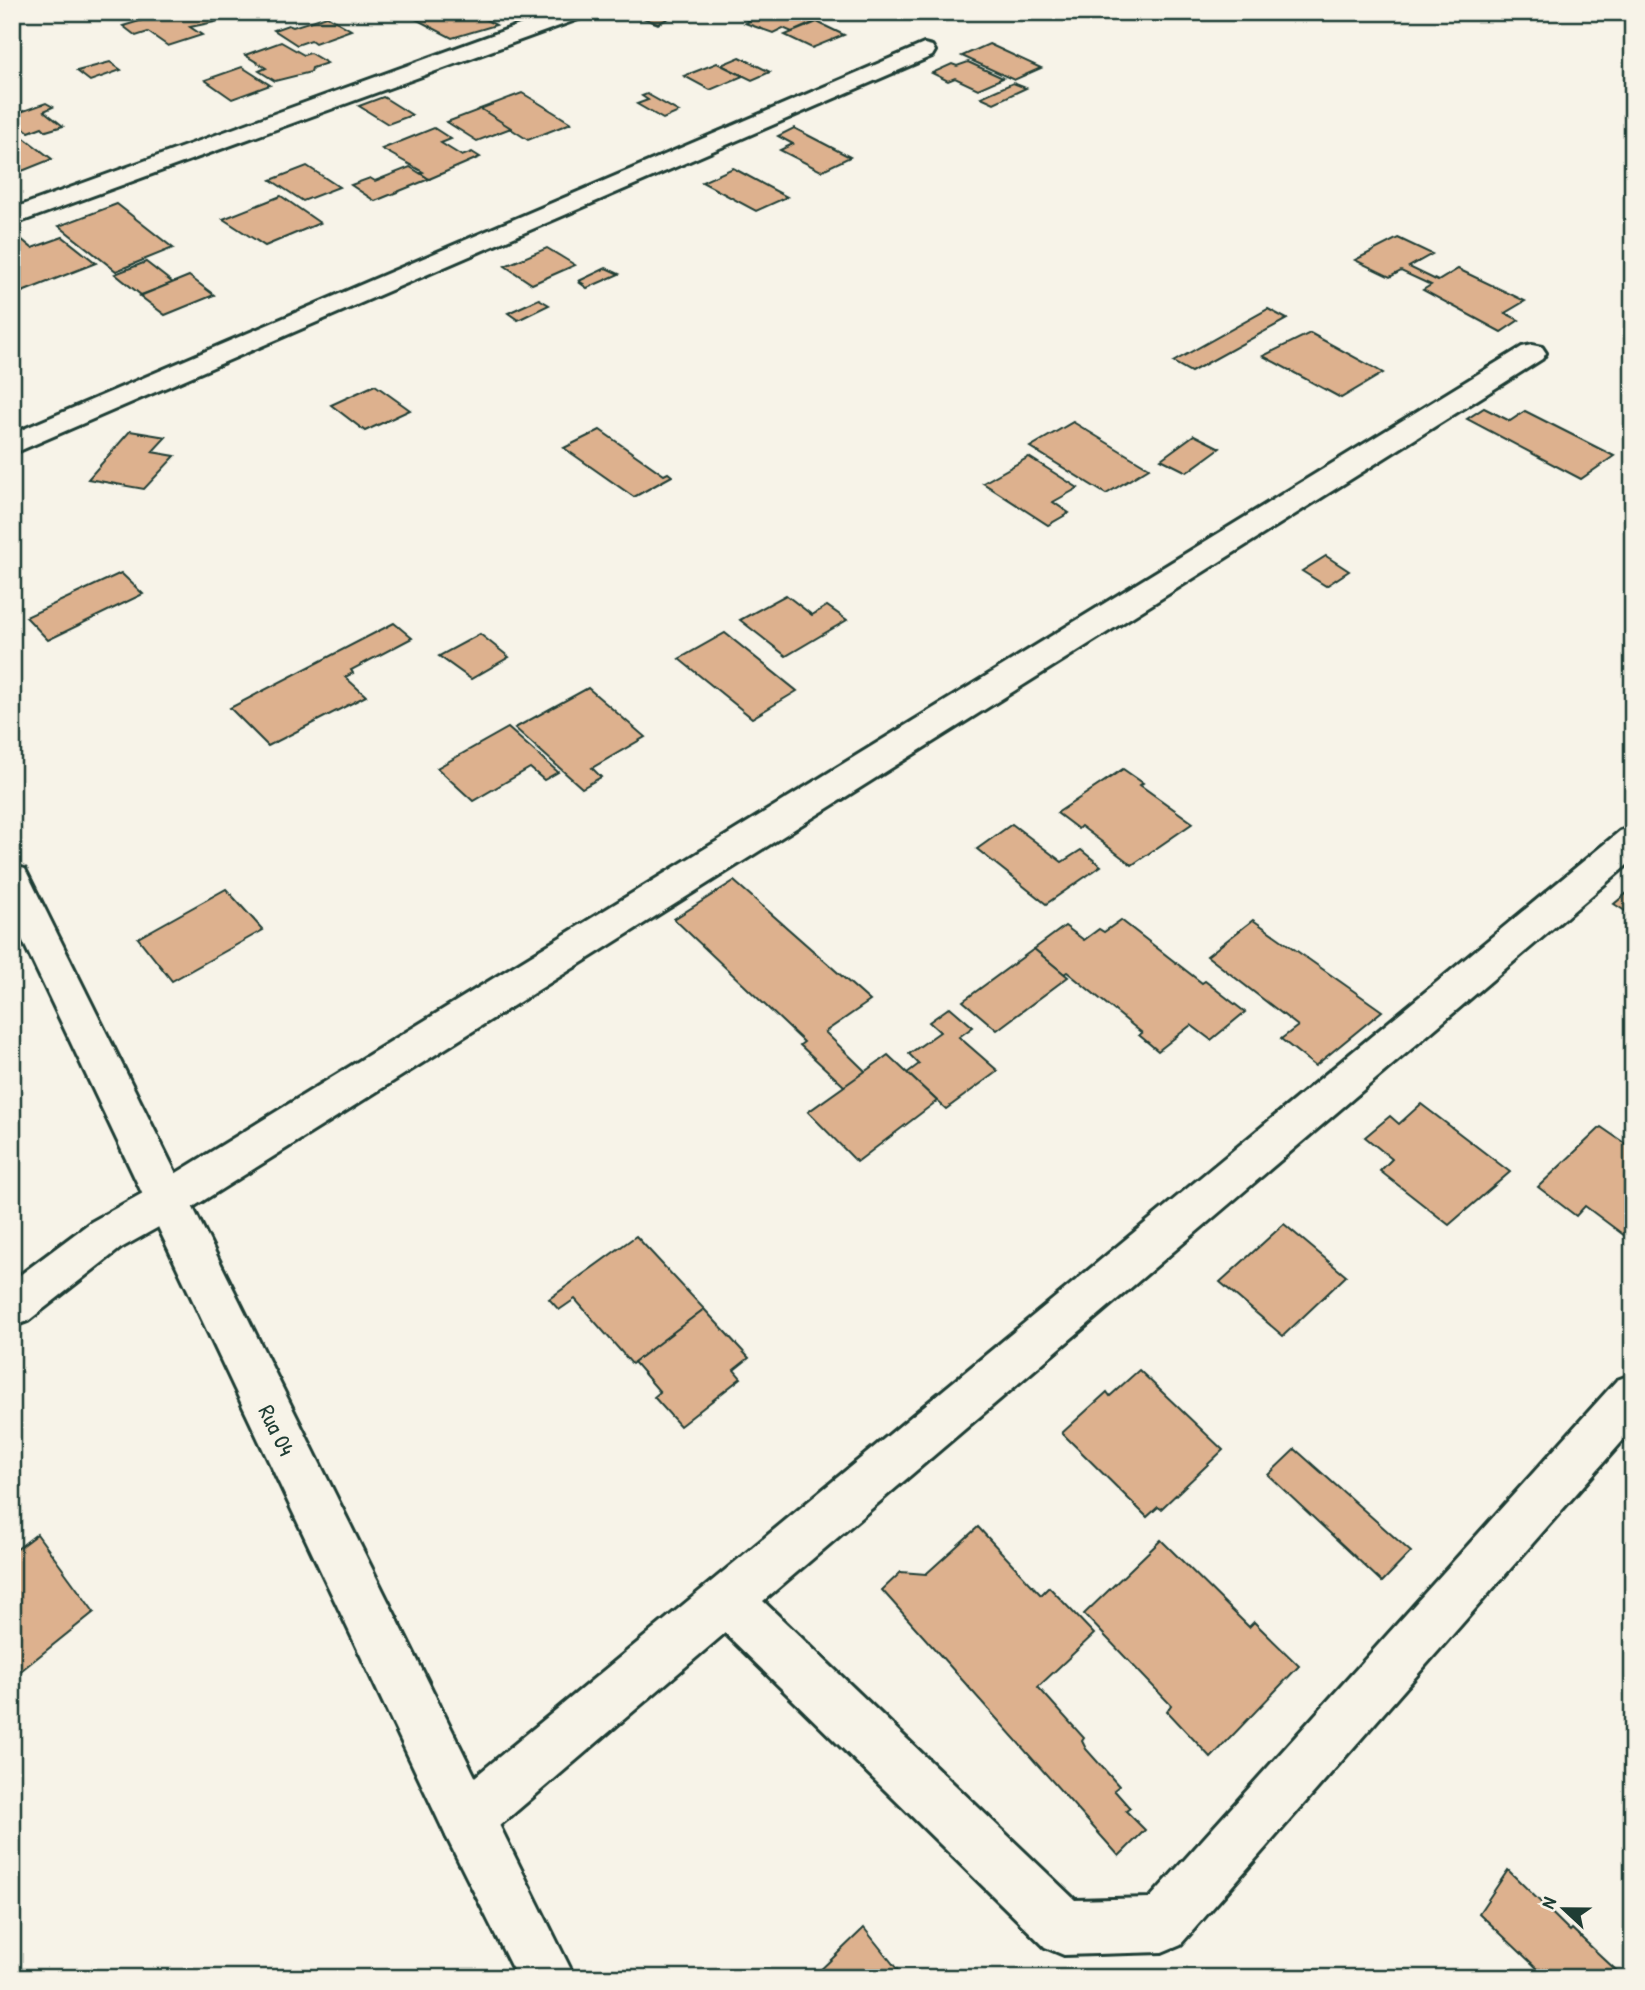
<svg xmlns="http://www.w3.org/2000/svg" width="1645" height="1990" viewBox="0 0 1645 1990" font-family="'Patrick Hand',sans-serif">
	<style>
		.building { fill: #ddb18e; stroke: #1f3d34; stroke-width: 2 }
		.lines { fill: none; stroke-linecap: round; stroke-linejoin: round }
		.street-casing { stroke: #1f3d34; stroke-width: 6 }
		.secondary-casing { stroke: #1f3d34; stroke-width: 6 }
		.street { fill: #f7f3e8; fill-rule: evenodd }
		.secondary { fill: #f7f3e8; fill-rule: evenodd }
		.labels { text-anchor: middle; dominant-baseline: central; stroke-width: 5; stroke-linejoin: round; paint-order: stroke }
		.street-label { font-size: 23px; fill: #1f3d34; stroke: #f7f3e8 }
	</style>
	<rect width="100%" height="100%" fill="#f7f3e8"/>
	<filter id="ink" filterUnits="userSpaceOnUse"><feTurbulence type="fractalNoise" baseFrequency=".0143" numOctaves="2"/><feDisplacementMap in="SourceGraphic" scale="14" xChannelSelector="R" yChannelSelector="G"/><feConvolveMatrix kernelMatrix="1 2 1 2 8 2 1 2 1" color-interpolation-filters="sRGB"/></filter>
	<g filter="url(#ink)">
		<g class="building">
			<path d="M135,12H201L215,22L190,27L202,35L168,46L148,32L136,36L123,26L140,21L130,14Z"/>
			<path d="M471,12L496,25L452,38L404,13Z"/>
			<path d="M628,12H680L658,24Z"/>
			<path d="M726,12H763L747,20Z"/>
			<path d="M767,12H792L817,21L792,32L783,28L773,33L745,23Z"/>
			<path d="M327,16L351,30L315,43L311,40L297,45L274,30L288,25L293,27Z"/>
			<path d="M817,22L844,35L812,48L785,35Z"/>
			<path d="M281,42L304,55L310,53L327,63L312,68L311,72L275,81L259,71L266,68L245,55Z"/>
			<path d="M989,44L1041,68L1014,80L962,56Z"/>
			<path d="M740,57L770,72L752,80L721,65Z"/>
			<path d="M110,62L121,70L90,81L77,71Z"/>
			<path d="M968,62L1003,78L978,89L955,78L948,81L932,73L952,64L957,66Z"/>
			<path d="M717,63L743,76L710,90L684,76Z"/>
			<path d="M242,67L270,85L232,99L205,80Z"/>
			<path d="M1013,83L1026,88L994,103L981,97Z"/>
			<path d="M522,93L534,100L571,123L528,140L480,109Z"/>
			<path d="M647,94L679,112L663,119L637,104L648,100L642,96Z"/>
			<path d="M383,97L385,98L412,115L388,124L359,106Z"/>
			<path d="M46,103L53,107L44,111L63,126L46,131L42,127L29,132L12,119V115Z"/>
			<path d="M481,109L511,128L477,141L447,122Z"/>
			<path d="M434,128L451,139L441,143L462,156L472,152L480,157L429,179L420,173L423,172L382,149Z"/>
			<path d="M794,128L850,157L821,171L780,150L793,144L778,136Z"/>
			<path d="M15,131L52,159L12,175V132Z"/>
			<path d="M307,166L339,187L303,201L271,180Z"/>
			<path d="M410,167L429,179L375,201L351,185L370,178L375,181Z"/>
			<path d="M733,168L787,197L756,211L702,182Z"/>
			<path d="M281,196L320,223L265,246L223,219Z"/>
			<path d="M117,204L173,248L116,271L59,226Z"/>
			<path d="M15,234L32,248L63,237L96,263L17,294L12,290V235Z"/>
			<path d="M1398,238L1432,254L1409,267L1438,281L1458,269L1525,301L1505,313L1519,320L1501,332L1423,290L1431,285L1401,271L1390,277L1355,260Z"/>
			<path d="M547,248L575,265L532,284L505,266Z"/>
			<path d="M146,262L173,283L141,295L115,274Z"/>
			<path d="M606,268L619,274L587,288L580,283H582L579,281Z"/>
			<path d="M189,276L214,295L165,315L140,296Z"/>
			<path d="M539,299L549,305L518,320L508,313Z"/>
			<path d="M1268,309L1287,319L1191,372L1173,362Z"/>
			<path d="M1310,333L1371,366L1383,373L1341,398L1263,356Z"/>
			<path d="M375,385L410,410L365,431L331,405Z"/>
			<path d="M1484,408L1510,421L1525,411L1614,456L1581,479L1467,419Z"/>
			<path d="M1073,422L1129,456L1149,468L1106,494L1030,447Z"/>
			<path d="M600,430L664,475L668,473L672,476L634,497L564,448Z"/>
			<path d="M130,431L166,437L152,452L175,456L144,489L88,479Z"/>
			<path d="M1194,435L1220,448L1187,472L1161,459Z"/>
			<path d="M1029,457L1078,488L1053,502L1069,513L1048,525L983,483Z"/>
			<path d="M1326,556L1349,571L1326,586L1302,571Z"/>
			<path d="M121,573L143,594L48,640L26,617Z"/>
			<path d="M786,595L812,615L827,606L847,620L786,656L740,620Z"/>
			<path d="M394,623L412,638L351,670L353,673L345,677L366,696L268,746L230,708Z"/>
			<path d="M725,633L797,691L752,718L679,659Z"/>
			<path d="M480,634L509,657L471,679L439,656Z"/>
			<path d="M588,688L645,737L592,768L601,777L582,788L515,728Z"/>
			<path d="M508,728L558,772L544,780L530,768L473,801L437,768Z"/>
			<path d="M1123,769L1143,783L1140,785L1193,823L1132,865L1081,826L1078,829L1057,813Z"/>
			<path d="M1012,824L1062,862L1081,850L1101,866L1046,904L977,849Z"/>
			<path d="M734,881L870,1001L825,1032L866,1072L845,1087L800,1045L804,1042L674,919Z"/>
			<path d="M1633,888V916L1614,904Z"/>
			<path d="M226,889L263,930L172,981L138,938Z"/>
			<path d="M1121,920L1202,983L1205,981L1245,1012L1211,1040L1191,1025L1158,1051L1139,1035L1142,1033L1067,972L1064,974L1034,949L1065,926L1084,940L1099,929L1104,932Z"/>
			<path d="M1253,920L1382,1011L1315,1066L1281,1039L1298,1026L1207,956Z"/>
			<path d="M1034,949L1068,977L997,1030L963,1001Z"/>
			<path d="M950,1007L973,1027L959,1037L998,1071L946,1109L907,1073L919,1064L909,1054L940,1032L929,1022Z"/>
			<path d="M888,1055L937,1101L857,1162L808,1112Z"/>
			<path d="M1421,1104L1510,1172L1449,1225L1380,1171L1392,1159L1365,1137L1390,1116L1399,1124Z"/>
			<path d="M1601,1127L1633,1149V1242L1585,1206L1576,1216L1538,1187Z"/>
			<path d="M1284,1224L1346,1276L1283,1336L1220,1282Z"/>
			<path d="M636,1236L704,1309L632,1364L575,1299L559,1310L549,1299Z"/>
			<path d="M704,1309L749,1358L734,1370L741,1378L680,1426L654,1397L660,1392L634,1362Z"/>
			<path d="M1139,1370L1223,1450L1161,1509L1158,1507L1147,1517L1062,1433L1107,1392L1110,1396Z"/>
			<path d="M1295,1449L1411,1552L1382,1582L1268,1475Z"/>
			<path d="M978,1527L1041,1595L1049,1587L1094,1634L1038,1687L1084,1738L1082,1741L1086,1749L1119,1786L1114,1790L1130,1808L1126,1811L1145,1830L1119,1856L882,1590L901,1572L926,1574Z"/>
			<path d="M37,1534L94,1612L12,1678V1553Z"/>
			<path d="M1161,1540L1249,1627L1254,1622L1299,1666L1211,1758L1167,1711L1171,1705L1084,1614Z"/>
			<path d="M1508,1870L1570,1931L1572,1929L1618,1972L1616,1975L1620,1978H1539L1542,1973L1479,1913Z"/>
			<path d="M864,1928L904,1978H812Z"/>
		</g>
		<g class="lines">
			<defs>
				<g id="street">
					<path d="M555,12H586L584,17L12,225V209Z"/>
					<path d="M924,44L932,46L935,51L932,56L12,454V434Z"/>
					<path d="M1532,345L1542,347L1546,353L1542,359L182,1214L121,1248L28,1321L12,1327V1281L91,1222L152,1188L1522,347Z"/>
					<path d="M1633,827V860L763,1601L1075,1900L1150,1898L1617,1380L1633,1374V1429L1181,1944L1162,1952L1064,1955L1045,1947L725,1633L485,1838L466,1845L447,1838L440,1819L447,1800L1620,831Z"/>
				</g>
				<path id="secondary" d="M12,865L25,869L30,879L575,1978H517L447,1838L12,918Z"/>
			</defs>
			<use href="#street" class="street-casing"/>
			<use href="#secondary" class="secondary-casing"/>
			<use href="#street" class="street"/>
			<use href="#secondary" class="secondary"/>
		</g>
	</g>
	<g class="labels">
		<g class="street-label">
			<text transform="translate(277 1430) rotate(64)">Rua 04</text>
		</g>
	</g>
	<rect width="1645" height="1990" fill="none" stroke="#f7f3e8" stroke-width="42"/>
	<rect x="21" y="21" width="1603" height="1948" fill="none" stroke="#1f3d34" stroke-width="2.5" filter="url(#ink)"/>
	<g transform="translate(1564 1909) rotate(292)" stroke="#f7f3e8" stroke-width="5" paint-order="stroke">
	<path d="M0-5L12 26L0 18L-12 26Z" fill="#1f3d34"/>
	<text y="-10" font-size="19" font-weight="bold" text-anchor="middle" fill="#1f3d34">N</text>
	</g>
</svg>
